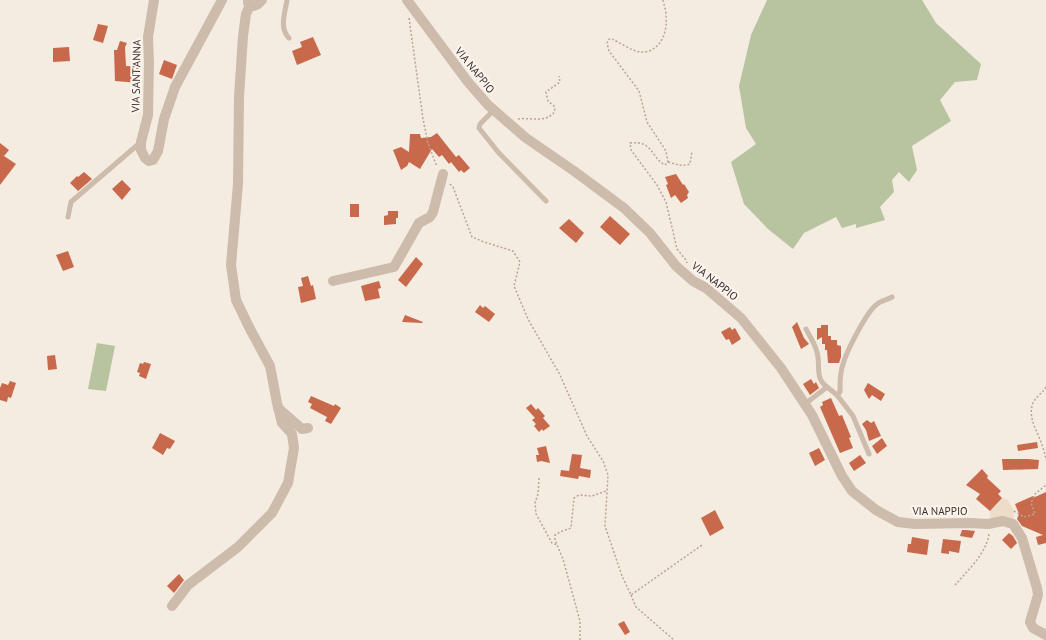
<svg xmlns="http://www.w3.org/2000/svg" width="1046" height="640" viewBox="0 0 1046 640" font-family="'PT Sans',sans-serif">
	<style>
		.green { fill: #b8c4a0 }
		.plaza { fill: #ecdcc8 }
		.building { fill: #c8694b }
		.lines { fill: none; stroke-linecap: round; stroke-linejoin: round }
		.path { stroke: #b9a596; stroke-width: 1.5; stroke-dasharray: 2 2; stroke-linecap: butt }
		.service { stroke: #cdbbac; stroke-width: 5 }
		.minor { stroke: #cdbbac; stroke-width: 10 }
		.tertiary { stroke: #cdbbac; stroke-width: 10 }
		.labels { text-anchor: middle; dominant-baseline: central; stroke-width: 4; stroke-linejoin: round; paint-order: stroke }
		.street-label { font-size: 11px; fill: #3b302b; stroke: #fbf5ee }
	</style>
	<rect width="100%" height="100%" fill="#f4ebe1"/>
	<g class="green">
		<path d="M767,0H922L936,23L981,64L977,80L955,82L940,100L951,121L912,146L917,170L909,182L899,172L892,180L894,192L880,207L885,220L856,228V224L842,228L836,217L804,233L793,249L768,229L744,204L731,162L756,144L746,128L739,86L751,35Z"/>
		<path d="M97,343L115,346L106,391L88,389Z"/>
	</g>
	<path class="plaza" d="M1002,498L1008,500L1014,511L1013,524H991L990,511Z"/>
	<g class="building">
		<path d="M98,24L108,26L103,43L93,40Z"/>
		<path d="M313,37L321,55L297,65L292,51L302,47L300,42Z"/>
		<path d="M120,41L127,43L125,47L126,66L141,67L140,83L115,81L114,50H117Z"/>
		<path d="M69,47L70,61L53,62V48Z"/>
		<path d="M164,60L177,65L172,79L159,74Z"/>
		<path d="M437,133L456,157L459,155L470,168L464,173L461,170L459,172L451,162L449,164L442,155L439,157L432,149L420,169L409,162L407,166L401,170L393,150L401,147L409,152L410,134H420L421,138L431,137Z"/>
		<path d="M0,143L9,150L4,156L16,164L0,185Z"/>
		<path d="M84,172L92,179L78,191L70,183L77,176L78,177Z"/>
		<path d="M676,174L683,185L684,184L689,192L687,195L688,198L681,203L675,195L671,198L666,185L668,184L665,177Z"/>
		<path d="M122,180L131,189L122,200L112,189Z"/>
		<rect x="350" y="204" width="9" height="13"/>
		<path d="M388,211H398V218H396V224L384,225V216L388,215Z"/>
		<path d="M610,216L630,234L620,245L600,227Z"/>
		<path d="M569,219L584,233L576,243L559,228Z"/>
		<path d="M68,251L74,267L63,271L56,255Z"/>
		<path d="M416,257L423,264L406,287L398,280Z"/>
		<path d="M308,276L311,286L313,285L316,299L301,303L298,287L303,286L301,278Z"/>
		<path d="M379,281L381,288L378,289L380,298L365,301L361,286Z"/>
		<path d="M480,305L483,308L485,306L495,314L489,322L475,312Z"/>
		<path d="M405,315L423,322L422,323L402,322Z"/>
		<path d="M797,322L804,338L809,344L801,349L792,327Z"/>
		<path d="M821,325H828V336H831V340H837V345L841,346V357L839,363H828L827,350H825V344H822V337L817,340V328H821Z"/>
		<path d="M730,327L732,330L735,328L741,339L732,345L729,339L726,340L721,332Z"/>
		<path d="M55,355L57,369L48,370L47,356Z"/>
		<path d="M144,362L151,364L146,379L139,376L140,373L137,372L140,363L143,364Z"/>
		<path d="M811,379L814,384L816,382L819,388L810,395L803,384Z"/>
		<path d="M10,381L16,383L11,398L8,397L7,402L0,400V388L2,383L8,385Z"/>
		<path d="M868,383L885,394L881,401L872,395L869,399L864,390Z"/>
		<path d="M311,396L334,406L335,404L341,408L331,424L325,421L327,417L310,408L312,404L308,402Z"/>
		<path d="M831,398L839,416L842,415L851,437L849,438L853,448L840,453L820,407L823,405L822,402Z"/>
		<path d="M531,404L536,410L538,408L545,416L543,418L550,426L543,431L542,429L539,432L534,426L536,424L532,420L535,418L526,408Z"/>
		<path d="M867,420L871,423L874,421L881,436L869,441L866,430L862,424Z"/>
		<path d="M160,433L175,441L170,449L167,448L163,455L152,448Z"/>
		<path d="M882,438L887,446L877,454L872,446Z"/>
		<path d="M1037,442L1038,448L1018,451L1017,445Z"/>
		<path d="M546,446L550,463L541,461L537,462L536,455H539L537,448Z"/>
		<path d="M819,448L825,460L815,466L809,453Z"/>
		<path d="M572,454L582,455L580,468L591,470L590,478L579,476L578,479L560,476L561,470L569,471Z"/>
		<path d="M860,455L866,463L854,471L849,463Z"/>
		<path d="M1002,459H1028L1039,460L1038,469L1003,470Z"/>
		<path d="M982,469L988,476L987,478L1001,491L998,494L1002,498L990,511L976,499L980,494L966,485Z"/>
		<path d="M1046,492V543L1038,545L1036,537L1043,535L1022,526L1017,519L1019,514L1015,504L1033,496L1035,497Z"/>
		<path d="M715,510L724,528L710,536L701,518Z"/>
		<path d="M962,530H966L975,531L972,538L960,536Z"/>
		<path d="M1009,533L1013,536L1017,543L1011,549L1002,540Z"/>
		<path d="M912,537L929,540L927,555L907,552L908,544H911Z"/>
		<path d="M943,539L961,541L959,553L949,551V554L941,553Z"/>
		<path d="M179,574L184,580L174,593L167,586Z"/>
		<path d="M624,621L630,632L625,635L618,624Z"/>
	</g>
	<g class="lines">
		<g class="path">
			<path d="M663,0C664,5 666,10 666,16C668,32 660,53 641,52C633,52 619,42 612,39H609L607,43L609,51L639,91L647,122L666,151L668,162L665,165C651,158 653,140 630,143L631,150L657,185L666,202L677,249L686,260L687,263"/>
			<path d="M409,18L423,119L428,143L437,167"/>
			<path d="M518,119C531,117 546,124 555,111L554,106L548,101L546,92L560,82L559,76"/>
			<path d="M668,162C676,164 682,167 690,164L692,151"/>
			<path d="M450,184L453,187L472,237L484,242L513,251L520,262L514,286L528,319L560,375L587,436L603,461L608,475L605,526L622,576L631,595L702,545"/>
			<path d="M1046,387C1042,394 1036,396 1033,403C1027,417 1038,432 1042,445C1044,450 1045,455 1046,460"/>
			<path d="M539,478L538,494L535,503L536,514L552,543L557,545"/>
			<path d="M1014,511L1024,517L1035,514L1031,503L1035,494L1046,485"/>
			<path d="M955,585C968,570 986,554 989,534"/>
			<path d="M631,595L636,607L674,640"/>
			<path d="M580,640V621L563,559L555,540V535L560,532L571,528L574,498L579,495L592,496L606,491"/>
		</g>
		<g class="service">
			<path d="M287,0C285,13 279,28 289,38"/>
			<path d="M494,110L480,124L479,128L498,152L546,201"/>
			<path d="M68,217L71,202L141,142"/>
			<path d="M806,329C810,337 815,344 817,352C821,366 814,377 827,387"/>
			<path d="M837,395L853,416L869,454"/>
			<path d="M805,404L827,387L837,395L840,392C840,381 840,371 844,361C848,349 866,313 876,305C880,301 887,300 892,297"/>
		</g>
		<g class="minor">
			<path d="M154,0L148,37L149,63L148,115L141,142V150L145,158L149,161L153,160L158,151L164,119L175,87L222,0"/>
			<path d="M248,1V3L253,6L258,4L262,0"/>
			<path d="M333,281L394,267L419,223L430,217L433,212L443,174"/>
			<path d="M278,408L302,429L308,428"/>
			<path d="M172,606L188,585L238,547L272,513L288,483L294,448L292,434L282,423L277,403L270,366L250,329L236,300L231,265L238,184L239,97L243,36L246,14L250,5"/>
		</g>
		<path class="tertiary" d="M407,0L468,82L488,105L526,138L574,171L624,208L650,233L676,266L693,281L706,288L741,318L781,368L812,415L842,476L852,491L876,510L898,522L915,524L970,523L988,524L1003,521L1013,524L1022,538L1037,588L1038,595L1030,622L1033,628L1046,635"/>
	</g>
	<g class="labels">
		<g class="street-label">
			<text transform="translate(475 70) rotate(51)">VIA NAPPIO</text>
			<text transform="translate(136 76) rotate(-89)">VIA SANT'ANNA</text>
			<text transform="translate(715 281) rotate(38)">VIA NAPPIO</text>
			<text x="940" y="511">VIA NAPPIO</text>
		</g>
	</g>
</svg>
